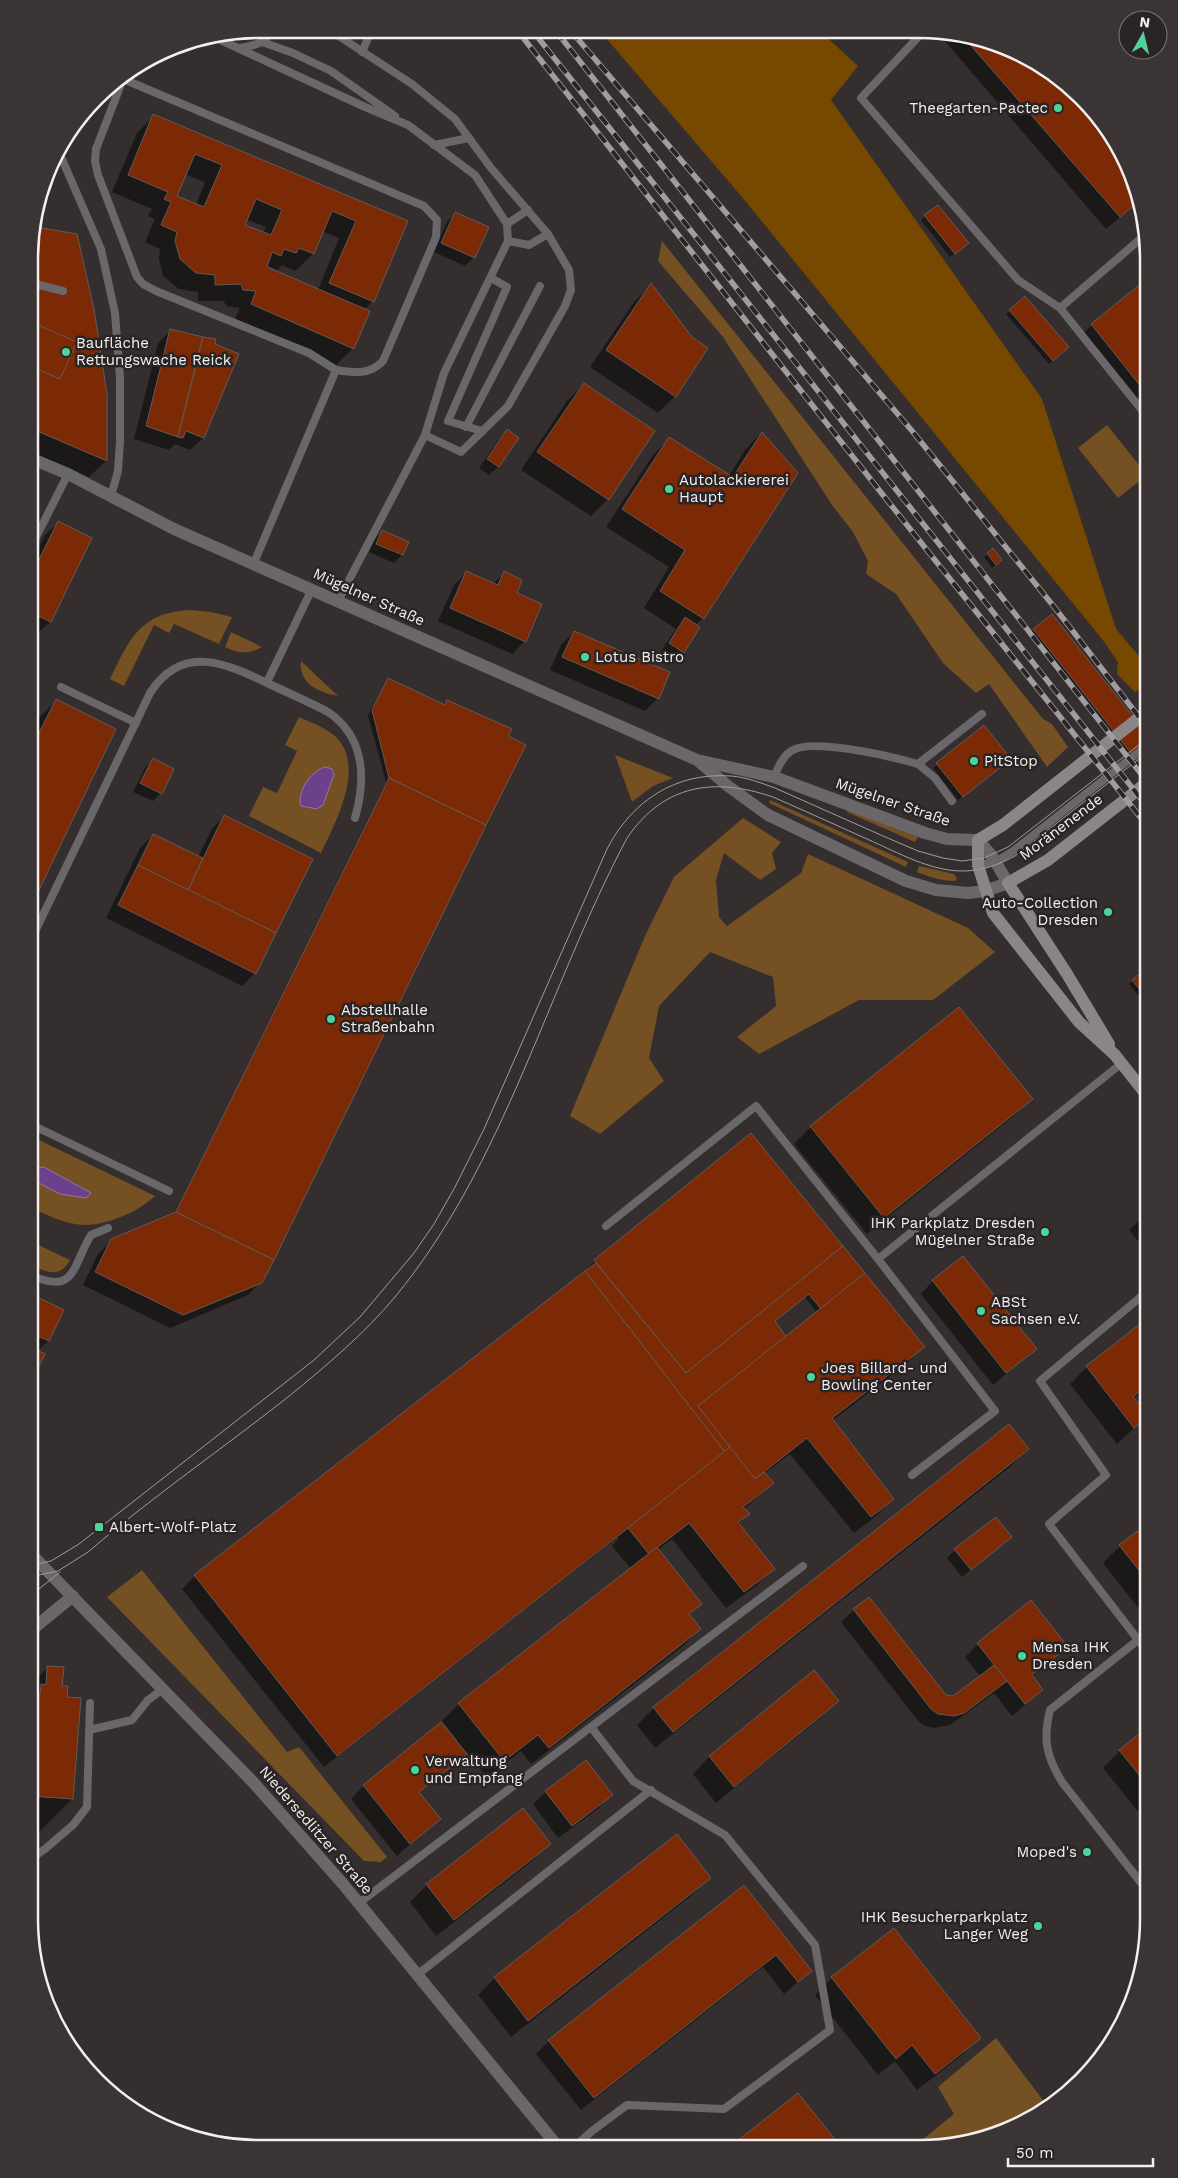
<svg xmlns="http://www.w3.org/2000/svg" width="1178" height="2178" viewBox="0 0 1178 2178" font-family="'Work Sans',sans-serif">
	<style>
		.green { fill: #745023 }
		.forest { fill: #774900 }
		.water { fill: #6a418a; stroke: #9375a8 }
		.shadow { fill: #0007; fill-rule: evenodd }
		.building { fill: #7c2906; stroke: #625b59; fill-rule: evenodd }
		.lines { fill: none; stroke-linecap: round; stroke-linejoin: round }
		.service { stroke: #696769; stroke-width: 8 }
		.minor { stroke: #696769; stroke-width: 12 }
		.tertiary { stroke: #696769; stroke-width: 12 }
		.secondary { stroke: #8a8688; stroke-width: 12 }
		.tram { stroke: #a29d9d; stroke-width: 1 }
		.rail-casing { stroke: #a29d9d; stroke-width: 5.5 }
		.rail { stroke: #2a2425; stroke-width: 4; stroke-dasharray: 11; stroke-linecap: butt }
		.poi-dot { fill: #4ed399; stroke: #2a2425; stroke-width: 2 }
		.labels { text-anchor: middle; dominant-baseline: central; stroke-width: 5; stroke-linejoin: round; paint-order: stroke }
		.poi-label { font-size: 15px; fill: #f3efef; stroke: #2a2425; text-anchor: start }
		.street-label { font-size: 15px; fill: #f3efef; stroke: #2a2425 }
		.rim { fill: none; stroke: #f3efef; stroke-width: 2.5 }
	</style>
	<rect width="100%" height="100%" fill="#342e2e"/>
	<g class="green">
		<path d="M662,241L1043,719L1052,724L1068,747L1047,767L989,684L976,693L943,663L896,594L866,574L868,561L853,532L832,505L723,337L658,261Z"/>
		<path d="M1107,425L1147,475L1118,498L1078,448Z"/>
		<path d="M190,610L211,612L232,617L219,644L174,624L169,633L154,625L124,686L110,679C129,639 141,612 190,610Z"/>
		<path d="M231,632L262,647C248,654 239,654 225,647Z"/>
		<path d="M301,661L338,696C319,693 298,683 301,661Z"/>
		<path d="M299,717C312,723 333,730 341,743C362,773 335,824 321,853L249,816L263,787L277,793L297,751L285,745Z"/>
		<path d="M615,755L673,778L653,786L632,802Z"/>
		<path d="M770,800L908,862L906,867L769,803Z"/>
		<path d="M847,810H849L918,837L915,842L847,812Z"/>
		<path d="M743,818L781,842L772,853L776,869L760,880L724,853L716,880L719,917L727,926L801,873L808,854L968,928L995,952L933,1000H859L759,1054L737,1037L776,1006L773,977L710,952L659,1006L649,1058L664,1081L600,1134L570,1116L645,936L674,877Z"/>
		<path d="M919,866L954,874L957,879L955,881C941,881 930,877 917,872Z"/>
		<path d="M35,1139L41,1141L155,1196C144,1206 132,1213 118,1218C81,1232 64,1223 30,1207V1140Z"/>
		<path d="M30,1241L70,1260C60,1279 45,1272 29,1264Z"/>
		<path d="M142,1570L287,1752L299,1747L387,1857L381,1862L364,1861L107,1597Z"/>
		<path d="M996,2038L1049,2108L994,2137L911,2149L954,2114L938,2087Z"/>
	</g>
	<path class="forest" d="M600,31L821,32L858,66L831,100L1042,399L1116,629L1149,668V683L1135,692L1117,674L1118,662L1102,639L742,197Z"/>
	<g class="water">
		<path d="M326,767L332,769L334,775L323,805L317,809L301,806C296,793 312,769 326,767Z"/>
		<path d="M44,1167L91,1193L86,1198L60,1194L35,1181L34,1170L36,1168Z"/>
	</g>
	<g class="shadow">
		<path d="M938,33H964L1021,52L1071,85L1110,130L1137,184L1140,200L1106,229Z"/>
		<path d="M154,116L407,222L373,301L364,310L353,348L336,365L234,321L240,308L226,306L224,301H198V292L179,289L163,276L159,259L160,249L145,242L155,219L148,216L152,209L112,192L137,133ZM185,174L205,182L196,205L175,197ZM246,219L266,227L263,233L244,226ZM322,231L339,238L318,290L267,268L269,266L278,270L282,265L295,271L313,254Z"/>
		<path d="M938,206L963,247L950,257L921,220Z"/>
		<path d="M455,214L474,257L465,266L434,252L447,222Z"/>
		<path d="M31,227L106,394V461L89,477L30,452Z"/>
		<path d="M1149,279V425L1079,337L1092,325Z"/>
		<path d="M651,285L675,396L658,413L590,367L634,302Z"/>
		<path d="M1010,311L1064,351L1049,364L1006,314Z"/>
		<path d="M171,330L238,355L203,438L190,450L175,444L169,450L134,439L158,343Z"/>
		<path d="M584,384L608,499L591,516L521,470L567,401Z"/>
		<path d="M507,431L518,438L498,467L489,475L479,468L499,439Z"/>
		<path d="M761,433L796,474L703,618L695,626L683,652L675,660L661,651L676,629L644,608L669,567L606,527L653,455L670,438L729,476L745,450Z"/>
		<path d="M58,523L90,538L50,622L37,634L30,631V566L45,535Z"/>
		<path d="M382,532L402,555L394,563L369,552L374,540Z"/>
		<path d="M988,554L997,564L992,568L984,557Z"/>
		<path d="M467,572L493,584L504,573L515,593L525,641L512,654L438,621L454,585Z"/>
		<path d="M1051,615L1149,739V784L1030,633Z"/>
		<path d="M574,632L658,698L645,711L550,670L561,645Z"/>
		<path d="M388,679L443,705L447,701L261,1282L248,1295L170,1328L83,1285L98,1254L112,1240L174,1215L386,782L368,715Z"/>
		<path d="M56,701L115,729L30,906V736L39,718Z"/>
		<path d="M984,727L1006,762L958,800L933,768Z"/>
		<path d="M153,760L161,793L153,801L133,792L145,768Z"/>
		<path d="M224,816L255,973L242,986L106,918L140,848L153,835L198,857L212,829Z"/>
		<path d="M1149,968V1009L1129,984Z"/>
		<path d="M1031,1099L1014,1116L867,1234L794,1144L811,1127Z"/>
		<path d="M751,1135L923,1347L906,1364L832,1421L893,1499L876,1516L854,1533L790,1454L764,1474L773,1483L744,1509L748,1514L738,1524L773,1569L756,1586L726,1608L672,1539L658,1550L700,1604L689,1615L700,1629L683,1646L531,1764L521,1751L487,1778L467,1752L419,1793L439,1818L397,1856L351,1799L363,1786L441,1724L456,1743L458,1741L442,1721L459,1704L631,1569L612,1546L619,1538L618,1537L324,1767L182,1589L195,1576L582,1274L595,1261ZM805,1297L817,1313L786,1338L773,1321Z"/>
		<path d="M1149,1211V1254L1129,1230Z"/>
		<path d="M933,1281L1035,1349L993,1385L921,1294Z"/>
		<path d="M29,1294L63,1310L48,1341L37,1352L29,1383Z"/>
		<path d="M1149,1318V1387L1133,1399L1147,1416L1117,1444L1070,1384L1087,1367Z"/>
		<path d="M1027,1449L1011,1466L655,1748L637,1725L654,1708Z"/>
		<path d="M1010,1537L962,1577L947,1558L955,1550Z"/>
		<path d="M1120,1546H1149V1610L1143,1614L1103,1563Z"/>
		<path d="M1031,1602L1066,1647L1032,1677L1042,1690L1012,1716L994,1693L950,1725L934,1728L925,1726L919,1722L841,1622L854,1610L945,1696L953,1697L981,1677L965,1657L978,1644Z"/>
		<path d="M1149,1646V1662L1142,1653Z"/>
		<path d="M48,1667L61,1687L72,1799L29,1842V1686Z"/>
		<path d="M813,1672L837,1701L820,1718L716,1803L693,1774L709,1757Z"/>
		<path d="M1149,1728V1825L1103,1768L1120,1751Z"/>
		<path d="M546,1792L611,1795L599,1808L558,1838L533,1804Z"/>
		<path d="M523,1810L549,1844L532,1861L436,1936L410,1902L427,1885Z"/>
		<path d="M709,1878L692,1895L511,2037L478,1995L495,1978Z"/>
		<path d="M744,1887L810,1971L784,1994L763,1967L581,2110L536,2054L549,2041Z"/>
		<path d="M832,1978L979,2038L962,2055L917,2090L895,2061L878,2075L815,1995Z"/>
	</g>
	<g class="building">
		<path d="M960,33L1021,52L1071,85L1110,130L1137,184L1140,200L1120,217Z"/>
		<path d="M153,114L408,221L374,302L329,283L356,221L332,211L314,254L299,248L296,253L284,249L281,256L272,252L267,267L370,311L354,349L251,304L256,291L243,290L241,284L215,285V275L196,273L180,259L175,241L177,232L161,225L171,202L164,199L168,192L128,175ZM195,154L222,165L204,207L177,196ZM256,199L282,210L271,235L245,225Z"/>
		<path d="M938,205L969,243L955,254L924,215Z"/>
		<path d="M455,212L489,227L475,258L441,243Z"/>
		<path d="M31,226L77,234L94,309L107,394V461L30,428Z"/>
		<path d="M1149,277V397L1091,324Z"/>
		<path d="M651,283L692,337L708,348L676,397L606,350Z"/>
		<path d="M1025,296L1069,347L1053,361L1009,310Z"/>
		<path d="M31,322L77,342L60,379L31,366Z"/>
		<path d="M170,329L203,337L178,437L146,426Z"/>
		<path d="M203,337L216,339L215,344L239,354L204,438L186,431L183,438L178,437Z"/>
		<path d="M584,383L655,431L609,500L537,452Z"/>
		<path d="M507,429L519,438L499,467L487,459Z"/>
		<path d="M762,432L798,473L704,619L660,591L685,550L622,509L669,437L733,477Z"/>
		<path d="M58,521L92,538L51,622L30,612V578Z"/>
		<path d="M382,530L409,542L403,555L376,544Z"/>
		<path d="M993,548L1002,560L996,565L987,553Z"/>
		<path d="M466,571L498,585L504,571L522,580L517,593L542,604L526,642L450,608Z"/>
		<path d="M1052,614L1149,737V776L1033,629Z"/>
		<path d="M685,617L700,627L684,653L669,643Z"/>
		<path d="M574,631L670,672L659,699L562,657Z"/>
		<path d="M388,678L445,705L447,700L512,729L508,736L526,745L486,825L389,778L372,710Z"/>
		<path d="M56,699L116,729L30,909V751Z"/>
		<path d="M984,725L1011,759L963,797L936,763Z"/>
		<path d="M153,758L174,769L162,794L140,783Z"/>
		<path d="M389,778L486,825L274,1260L176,1212Z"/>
		<path d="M224,815L313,859L276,933L188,890Z"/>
		<path d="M153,834L203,858L188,890L138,865Z"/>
		<path d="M138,865L276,933L256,974L118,905Z"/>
		<path d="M1149,966V1001L1132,980Z"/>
		<path d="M959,1007L1033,1099L884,1218L810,1126Z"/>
		<path d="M751,1133L843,1246L686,1373L594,1260Z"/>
		<path d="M1149,1210V1226L1141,1216Z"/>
		<path d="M176,1212L274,1260L262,1283L183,1315L95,1272L111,1239Z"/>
		<path d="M843,1246L865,1273L821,1309L809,1294L775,1321L786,1337L698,1406L730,1447L725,1452L585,1271L596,1263L686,1373Z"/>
		<path d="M963,1256L1037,1349L1006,1373L932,1280Z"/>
		<path d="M585,1271L725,1452L337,1756L194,1575Z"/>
		<path d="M865,1273L925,1347L832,1418L894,1499L871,1517L807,1438L755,1479L698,1406Z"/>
		<path d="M29,1293L64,1310L49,1341L29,1332Z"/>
		<path d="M1149,1317V1384L1133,1397L1149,1416L1134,1428L1086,1366Z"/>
		<path d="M29,1346L45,1354L29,1386Z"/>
		<path d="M1009,1424L1029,1449L673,1732L653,1707Z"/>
		<path d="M730,1447L755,1479L764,1472L774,1483L743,1507L750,1514L738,1522L775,1569L744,1592L689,1523L649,1554L628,1528Z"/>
		<path d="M996,1517L1012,1537L971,1570L954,1549Z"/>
		<path d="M1137,1531L1149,1544V1583L1119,1545Z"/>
		<path d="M657,1547L702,1604L689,1614L701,1629L549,1748L538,1735L504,1761L458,1703Z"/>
		<path d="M869,1597L946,1695L953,1696L994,1665L1007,1681L964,1713L954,1716L938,1714L931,1709L853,1609Z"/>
		<path d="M1031,1600L1068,1647L1032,1675L1043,1690L1025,1704L977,1643Z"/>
		<path d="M47,1666L64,1667L62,1686H68L67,1697L81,1698L73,1799L29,1796V1694L40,1695L41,1684L46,1685Z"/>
		<path d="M814,1670L839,1701L734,1787L709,1756Z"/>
		<path d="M441,1722L467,1754L419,1792L441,1819L410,1844L363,1785Z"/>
		<path d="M1149,1726V1787L1119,1750Z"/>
		<path d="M586,1760L613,1795L572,1826L545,1791Z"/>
		<path d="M523,1808L551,1844L454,1920L426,1884Z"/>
		<path d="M677,1834L711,1878L528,2021L494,1977Z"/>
		<path d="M744,1885L812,1971L798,1982L776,1955L594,2098L548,2040Z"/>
		<path d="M894,1928L981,2038L935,2074L912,2045L896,2059L831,1977Z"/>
		<path d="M798,2093L841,2147L838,2149H727Z"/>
	</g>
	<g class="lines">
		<g class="service">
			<path d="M922,33L861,98L1018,280L1060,308L1149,419"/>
			<path d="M214,37L365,107L408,125L475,175L507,224L508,241L444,373L425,435L461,452L508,406L565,306L571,290L569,270L548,234L491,168L455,119L412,84L328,29"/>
			<path d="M262,42L293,53L331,71L395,116"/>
			<path d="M240,48C252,46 269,43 271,29"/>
			<path d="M362,52L372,29"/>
			<path d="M434,145L469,138"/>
			<path d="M58,150L101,249L115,313L120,378V441L118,471L111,496"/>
			<path d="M507,224L528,210"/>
			<path d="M508,241L529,245L548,234"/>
			<path d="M31,283L63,291"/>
			<path d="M1060,308L1145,235"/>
			<path d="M466,427L540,286"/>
			<path d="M482,431L448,421L507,287L491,278"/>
			<path d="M30,549L68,474"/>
			<path d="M253,565L336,370C354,373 370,375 383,361L436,237L437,220L424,206L123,79L96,149L95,161L98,175L137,277L143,284L156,291L309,353L336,370"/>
			<path d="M338,601L425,435"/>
			<path d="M267,682L312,589"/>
			<path d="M61,687L136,723"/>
			<path d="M918,764L935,778L952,801"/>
			<path d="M774,777C778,768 782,757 791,751C811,737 894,757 918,764L982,714"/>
			<path d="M978,865L995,862L1012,852L1149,744"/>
			<path d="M30,942L150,693C182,643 226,663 269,684C289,693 309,702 328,712C365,737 366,779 355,818"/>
			<path d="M30,1124L169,1191"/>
			<path d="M606,1226L756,1106L878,1259"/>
			<path d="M29,1274C76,1297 72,1266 91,1235L108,1228"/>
			<path d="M912,1475L995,1411L878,1259L1122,1063"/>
			<path d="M1138,1640L1050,1710C1043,1739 1046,1756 1062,1782L1149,1893"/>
			<path d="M1149,1654L1049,1524L1106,1475L1040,1381L1149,1290"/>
			<path d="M89,1730L132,1720L148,1700L163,1689"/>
			<path d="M29,1860L45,1849L73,1825L87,1807L90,1703"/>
			<path d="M359,1903L803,1566"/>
			<path d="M417,1975L651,1790"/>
			<path d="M573,2148L592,2131L627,2105L724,2109L830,2030L815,1945L725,1835L633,1781L591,1727"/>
		</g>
		<g class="minor">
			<path d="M29,1552L252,1781L343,1884L559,2148"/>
			<path d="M29,1632L73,1596"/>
		</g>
		<path class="tertiary" d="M30,458L68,474L174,529L697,760L774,777L925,833L947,839L978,840L992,856L1008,883L985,891L968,893L936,890L906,881L768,815L728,786L697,760"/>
		<g class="secondary">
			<path d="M1109,1044L1067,974L1008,883L1048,860L1149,781"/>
			<path d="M1149,1098L1115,1055L1079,1022L993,913L978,865V840L1003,825L1149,710"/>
		</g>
		<g class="tram">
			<path d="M29,1566L51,1561L79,1544L314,1360L360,1317L414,1253L434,1224L455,1187L484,1129L607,849C632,801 675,772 731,776C746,777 761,783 775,788L883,836L918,851L943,858L962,861L984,858L1008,847L1149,737"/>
			<path d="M29,1577L58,1571L88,1552C152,1497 222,1449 288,1397C326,1366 364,1334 395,1297C505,1163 547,989 627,838C664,784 714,777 773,797C805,811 836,825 867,839C897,852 931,872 965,871C984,870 998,865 1015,856L1149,751"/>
			<path d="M29,1597L60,1572"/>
		</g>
		<defs>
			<g id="rail">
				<path d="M517,30L883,495L1149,828"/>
				<path d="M532,30L1149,809"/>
				<path d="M556,31L1149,784"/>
				<path d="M571,31L913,432L1055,608L1149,730"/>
			</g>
		</defs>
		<use href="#rail" class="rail-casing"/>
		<use href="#rail" class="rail"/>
	</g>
	<g class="poi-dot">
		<circle cx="1058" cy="108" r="5"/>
		<circle cx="66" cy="352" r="5"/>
		<circle cx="669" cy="489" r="5"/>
		<circle cx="585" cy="657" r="5"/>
		<circle cx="974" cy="761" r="5"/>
		<circle cx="1108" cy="912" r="5"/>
		<circle cx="331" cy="1019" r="5"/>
		<circle cx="1045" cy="1232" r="5"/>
		<circle cx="981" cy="1311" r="5"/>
		<circle cx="811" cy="1377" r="5"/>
		<rect x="94" y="1522" width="10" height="10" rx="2.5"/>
		<circle cx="1022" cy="1656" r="5"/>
		<circle cx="415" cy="1770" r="5"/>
		<circle cx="1087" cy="1852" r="5"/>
		<circle cx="1038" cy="1926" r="5"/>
	</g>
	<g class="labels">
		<g class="poi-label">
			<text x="1048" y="108" text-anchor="end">Theegarten-Pactec</text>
			<text x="76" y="343">Baufläche<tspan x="76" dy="17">Rettungswache Reick</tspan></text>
			<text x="679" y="480">Autolackiererei<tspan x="679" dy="17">Haupt</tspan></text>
			<text x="595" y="657">Lotus Bistro</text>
			<text x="984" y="761">PitStop</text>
			<text x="1098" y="903" text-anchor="end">Auto-Collection<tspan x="1098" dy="17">Dresden</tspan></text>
			<text x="341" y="1010">Abstellhalle<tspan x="341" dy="17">Straßenbahn</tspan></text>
			<text x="1035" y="1223" text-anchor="end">IHK Parkplatz Dresden<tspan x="1035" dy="17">Mügelner Straße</tspan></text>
			<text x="991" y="1302">ABSt<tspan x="991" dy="17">Sachsen e.V.</tspan></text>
			<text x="821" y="1368">Joes Billard- und<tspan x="821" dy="17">Bowling Center</tspan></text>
			<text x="109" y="1527">Albert-Wolf-Platz</text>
			<text x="1032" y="1647">Mensa IHK<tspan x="1032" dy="17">Dresden</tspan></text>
			<text x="425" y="1761">Verwaltung<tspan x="425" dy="17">und Empfang</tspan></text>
			<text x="1077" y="1852" text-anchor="end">Moped's</text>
			<text x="1028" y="1917" text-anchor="end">IHK Besucherparkplatz<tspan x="1028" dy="17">Langer Weg</tspan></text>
		</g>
		<g class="street-label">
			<text transform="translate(369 597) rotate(24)">Mügelner Straße</text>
			<text transform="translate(893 802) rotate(19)">Mügelner Straße</text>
			<text transform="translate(1061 827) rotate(-37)">Moränenende</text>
			<text transform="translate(316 1830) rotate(49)">Niedersedlitzer Straße</text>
		</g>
	</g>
	<path d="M0 0H1178V2178H0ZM259 38H919A221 221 0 0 1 1140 259V1919A221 221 0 0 1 919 2140H259A221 221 0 0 1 38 1919V259A221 221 0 0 1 259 38Z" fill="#3a3435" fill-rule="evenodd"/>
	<path class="rim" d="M259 38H919A221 221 0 0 1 1140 259V1919A221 221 0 0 1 919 2140H259A221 221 0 0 1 38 1919V259A221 221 0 0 1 259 38Z"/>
	<g transform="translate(1143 35) rotate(8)"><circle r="24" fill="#2a2425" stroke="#7a7576"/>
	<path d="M0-4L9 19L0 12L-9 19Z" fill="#4ed399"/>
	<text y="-8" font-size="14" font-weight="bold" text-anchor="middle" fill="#f3efef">N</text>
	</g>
	<path d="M1008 2158v8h145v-8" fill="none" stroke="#f3efef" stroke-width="2.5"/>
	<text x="1016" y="2158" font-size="15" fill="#f3efef" stroke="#2a2425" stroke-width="4" paint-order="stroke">50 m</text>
</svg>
